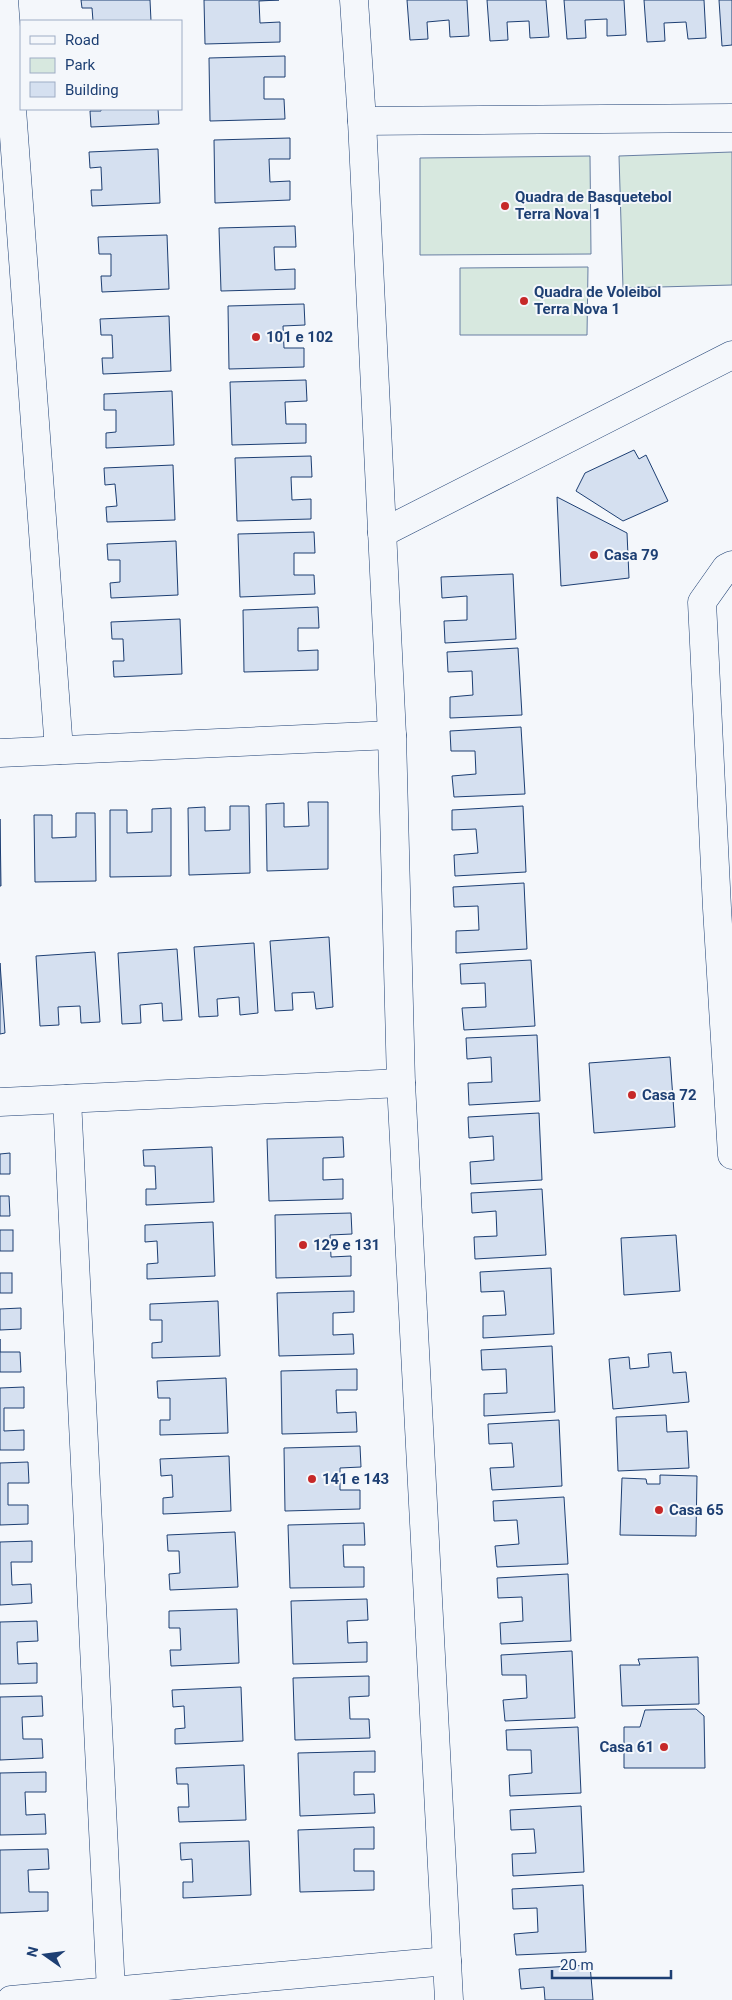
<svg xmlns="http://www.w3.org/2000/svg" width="732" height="2000" viewBox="0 0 732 2000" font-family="Roboto,sans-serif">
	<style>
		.green { fill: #d7e8df; stroke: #687fa3 }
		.building { fill: #d5e0f0; stroke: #1d3f73 }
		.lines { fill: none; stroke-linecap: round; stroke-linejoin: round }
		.minor-casing { stroke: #1d3f73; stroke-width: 29 }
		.minor { stroke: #f4f7fb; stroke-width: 28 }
		.poi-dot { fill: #c62828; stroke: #f4f7fb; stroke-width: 2 }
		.labels { text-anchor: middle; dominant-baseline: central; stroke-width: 4; stroke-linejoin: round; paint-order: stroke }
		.poi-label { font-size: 15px; font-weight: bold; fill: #1d3f73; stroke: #f4f7fb; text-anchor: start }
	</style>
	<rect width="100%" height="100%" fill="#f4f7fb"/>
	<g class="green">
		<path d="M732,152V285L623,288L619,156Z"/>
		<path d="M590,156L591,254L420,255V158Z"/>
		<path d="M588,267L587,335H460V268Z"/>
	</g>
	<g class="building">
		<path d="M81,0H150L151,21H93L92,8H82Z"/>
		<path d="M204,0H279L259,1L260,23L280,22V42L205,44Z"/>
		<path d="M407,0H467L469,36L450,37L449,20L427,22L428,39L410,40Z"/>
		<path d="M487,0H546L549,37L530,38L529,21L507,22L508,40L490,41Z"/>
		<path d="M564,0H624L626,35L607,36V19L585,20L586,38L567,39Z"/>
		<path d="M644,0H704L706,38L688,39L686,22L664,23L665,41L647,42Z"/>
		<path d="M719,0H732V45L722,46Z"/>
		<path d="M285,56V77H264V99H284L285,119L210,121L209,58Z"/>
		<path d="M101,109H158L159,124L91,127L90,111H101Z"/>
		<path d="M290,138V159H269L270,182L290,181V200L215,203L214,140Z"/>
		<path d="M158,149L160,203L92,206L91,190H102L101,167L90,168L89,152Z"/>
		<path d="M295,226L296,247H274L275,270L295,269V289L221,291L219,228Z"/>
		<path d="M167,235L169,289L102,292L101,276H111V254H99L98,237Z"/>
		<path d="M304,304L305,325L283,326L284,348H304V367L229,369L228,306Z"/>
		<path d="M169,316L171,371L103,374L102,358H113L112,335H101L100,319Z"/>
		<path d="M306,380L307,401L285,402L286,424H306V443L232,445L230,382Z"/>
		<path d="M172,391L174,445L106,448V433L116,432V410H104V394Z"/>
		<path d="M634,450L639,459L646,455L668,501L623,521L576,491L585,473Z"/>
		<path d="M311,456L312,477H291L292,500L311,499V519L237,521L235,458Z"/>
		<path d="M173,465L175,520L107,522L106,507L117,506L115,484L105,485L104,468Z"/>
		<path d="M557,497L627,533L629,578L561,586Z"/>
		<path d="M314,532L315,553H294V575H314L315,594L240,597L238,534Z"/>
		<path d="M176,541L178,595L111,598L110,583L120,582V560H108L107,544Z"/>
		<path d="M513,574L516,639L445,643L444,621L467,620V596L442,598L441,577Z"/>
		<path d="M318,607L319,628H298V651L318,650V670L244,672L243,610Z"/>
		<path d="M180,619L182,674L114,677L113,661H124L123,639H112L111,622Z"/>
		<path d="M518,648L522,715L450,718V697L473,695L472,671L448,672L447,652Z"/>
		<path d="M521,727L525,794L454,797L452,776L476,774L475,751H451L450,731Z"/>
		<path d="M308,802H328V869L267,871L266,804L284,803V827L309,826Z"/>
		<path d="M230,806H249L250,873L189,875L188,808L205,807V831L230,830Z"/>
		<path d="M523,806L526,872L455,876L454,855L478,853L476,829L452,830V810Z"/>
		<path d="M171,808V876L110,877V810H127V833L152,832V809Z"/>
		<path d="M76,813H95L96,881L35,882L34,815H52V838L76,837Z"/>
		<path d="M0,819L1,886H0Z"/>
		<path d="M524,883L527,949L456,953V931L479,930L478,906L454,907L453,887Z"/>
		<path d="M329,937L333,1007L316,1009L314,992L292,993L293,1010L275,1011L270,941Z"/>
		<path d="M254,943L258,1013L240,1015L239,997L217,999L218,1016L199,1017L194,947Z"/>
		<path d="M177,949L182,1020L163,1021L162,1003L140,1005L141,1023L122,1024L118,953Z"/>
		<path d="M95,952L100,1022L81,1023L80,1006L58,1007L59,1025L40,1026L36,956Z"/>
		<path d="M531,960L535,1026L464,1030L462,1008L486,1007L485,983L461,984L460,964Z"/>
		<path d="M0,963L5,1033L0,1034Z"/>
		<path d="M537,1035L540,1101L469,1105L468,1083L492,1082L491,1057L467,1059L466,1038Z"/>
		<path d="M670,1057L675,1127L594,1133L589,1063Z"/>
		<path d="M539,1113L542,1180L471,1184L470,1162L494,1160L493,1136L469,1138L468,1117Z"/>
		<path d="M343,1137L344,1157L323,1158V1180L343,1179V1199L269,1201L267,1139Z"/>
		<path d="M212,1147L214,1202L146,1205V1189H156L155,1166H144L143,1150Z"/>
		<path d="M10,1153V1174H0V1154Z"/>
		<path d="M542,1189L546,1255L475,1259L474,1237L497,1236L496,1211L472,1213L471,1193Z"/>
		<path d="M0,1196H9L10,1216H0Z"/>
		<path d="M351,1213L352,1234L330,1235L331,1257L351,1256V1276L276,1278L275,1215Z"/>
		<path d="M213,1222L215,1276L147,1279V1264L158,1263L157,1241L145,1242V1225Z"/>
		<rect x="0" y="1230" width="13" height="21"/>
		<path d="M676,1235L680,1291L624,1295L621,1238Z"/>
		<path d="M551,1268L554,1334L483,1338V1316L506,1315L504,1291L481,1292L480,1272Z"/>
		<rect x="0" y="1273" width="12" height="20"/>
		<path d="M354,1291V1312L333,1313V1335L353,1334L354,1354L279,1356L277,1293Z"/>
		<path d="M218,1301L220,1356L152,1358V1343L162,1342V1320H150V1304Z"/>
		<path d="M21,1308V1329L0,1330V1309Z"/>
		<path d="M0,1339V1352H20L21,1372H0Z"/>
		<path d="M552,1346L555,1412L484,1416V1394L507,1393L506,1369L482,1370L481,1350Z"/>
		<path d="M671,1352L673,1373L686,1372L689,1402L613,1409L609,1359L629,1357L630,1369L649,1367L648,1354Z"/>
		<path d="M357,1369V1390H336L337,1413L356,1412L357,1432L282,1434L281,1371Z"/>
		<path d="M226,1378L228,1433L160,1435V1420H170V1398H158L157,1381Z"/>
		<path d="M24,1387V1408H4V1431L24,1430V1450H0V1388Z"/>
		<path d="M666,1415L667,1432L687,1431L689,1468L618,1471L616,1417Z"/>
		<path d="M559,1420L562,1486L492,1490L490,1468L514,1467L512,1443L489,1444L488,1424Z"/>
		<path d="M360,1446L361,1467L340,1468V1490H360V1509L285,1511L284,1448Z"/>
		<path d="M229,1456L231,1511L163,1514V1498L173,1497L172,1475L161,1476L160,1459Z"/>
		<path d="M28,1462L29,1483H8V1505H28V1524L0,1525V1463Z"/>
		<path d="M660,1475L697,1476L696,1536L620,1535L622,1478L646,1479L647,1484H660Z"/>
		<path d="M564,1497L568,1564L497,1567L495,1546L519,1544L517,1520L494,1521L493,1501Z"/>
		<path d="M364,1523L365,1545H343L344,1567H364V1587L290,1588L288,1525Z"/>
		<path d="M235,1532L238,1587L170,1590L169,1574L180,1573L179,1551H168L167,1535Z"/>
		<path d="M32,1541V1562H11L12,1585L31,1584L32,1603L0,1605V1542Z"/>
		<path d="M568,1574L571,1641L501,1644L500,1623L523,1621L522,1597L498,1598L497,1578Z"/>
		<path d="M367,1599L368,1620L347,1621L348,1643L367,1642V1662L293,1664L291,1601Z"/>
		<path d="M237,1609L239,1663L171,1666L170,1650H181L180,1628H169V1611Z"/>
		<path d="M37,1621L38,1641L17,1642L18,1664L37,1663V1683L0,1684V1622Z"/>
		<path d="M572,1651L575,1718L505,1721L503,1700L527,1698L526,1675H502L501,1655Z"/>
		<path d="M698,1657L699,1704L622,1706L620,1665H640L638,1659Z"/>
		<path d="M369,1676V1696L349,1697L350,1719H369L370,1738L295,1740L293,1678Z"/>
		<path d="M241,1687L243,1741L175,1744V1729L185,1728L184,1706L173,1707L172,1690Z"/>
		<path d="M42,1696L43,1716L22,1717L23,1739H42L43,1758L0,1760V1697Z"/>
		<path d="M696,1709L704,1716L705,1768H624V1727H640L645,1710Z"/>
		<path d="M578,1727L581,1793L510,1796L509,1775L532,1773L531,1750H507L506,1730Z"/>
		<path d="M375,1751V1772H354V1795L374,1794L375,1813L300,1816L298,1753Z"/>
		<path d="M244,1765L246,1820L179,1822L178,1807H189L188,1784H177L176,1768Z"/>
		<path d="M46,1772V1792H25L26,1815L45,1814L46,1834L0,1835V1773Z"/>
		<path d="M581,1806L584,1872L513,1876L512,1854L536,1853L534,1829L511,1830L510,1810Z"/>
		<path d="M374,1827V1849H354V1871H374V1890L300,1892L298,1830Z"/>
		<path d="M249,1841L251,1895L183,1898V1882H193L192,1859L181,1860L180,1843Z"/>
		<path d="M48,1849L49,1869L28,1870L29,1892H48V1911L0,1913V1850Z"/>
		<path d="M583,1885L586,1952L516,1955L514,1934L538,1932L537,1908L513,1909L512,1889Z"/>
		<path d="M590,1965L593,2000H545L544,1987L521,1989L519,1969Z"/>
	</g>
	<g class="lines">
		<defs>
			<g id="minor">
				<path d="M4,0L59,750"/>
				<path d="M354,0L362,121L392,735L401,1083L449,2000"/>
				<path d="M362,121L732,118"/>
				<path d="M382,533L732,355"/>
				<path d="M732,565L726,568L702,602L717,908L732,1155"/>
				<path d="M0,753L392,735"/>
				<path d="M67,1099L111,1991"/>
				<path d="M0,1102L401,1083"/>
				<path d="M11,2000L447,1961"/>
			</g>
		</defs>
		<use href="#minor" class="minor-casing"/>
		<use href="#minor" class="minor"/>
	</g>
	<g class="poi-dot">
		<circle cx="505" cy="206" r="5"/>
		<circle cx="524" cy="301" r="5"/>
		<circle cx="256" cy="337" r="5"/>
		<circle cx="594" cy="555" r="5"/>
		<circle cx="632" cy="1095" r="5"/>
		<circle cx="303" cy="1245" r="5"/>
		<circle cx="312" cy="1479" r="5"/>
		<circle cx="659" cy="1510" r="5"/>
		<circle cx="664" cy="1747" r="5"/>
	</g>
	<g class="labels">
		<g class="poi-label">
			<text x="515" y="197">Quadra de Basquetebol<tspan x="515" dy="17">Terra Nova 1</tspan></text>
			<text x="534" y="292">Quadra de Voleibol<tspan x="534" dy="17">Terra Nova 1</tspan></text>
			<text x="266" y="337">101 e 102</text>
			<text x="604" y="555">Casa 79</text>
			<text x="642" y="1095">Casa 72</text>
			<text x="313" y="1245">129 e 131</text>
			<text x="322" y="1479">141 e 143</text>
			<text x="669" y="1510">Casa 65</text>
			<text x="654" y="1747" text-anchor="end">Casa 61</text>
		</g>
	</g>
	<rect x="20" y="20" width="162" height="90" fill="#f4f7fb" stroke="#9eadc5"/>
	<rect x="30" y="36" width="25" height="8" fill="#f4f7fb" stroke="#9eadc5"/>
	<text x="65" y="45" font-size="15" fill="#1d3f73">Road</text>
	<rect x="30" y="58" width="25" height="15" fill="#d7e8df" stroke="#9eadc5"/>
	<text x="65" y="70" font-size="15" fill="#1d3f73">Park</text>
	<rect x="30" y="82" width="25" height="15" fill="#d5e0f0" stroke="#9eadc5"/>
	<text x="65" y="95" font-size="15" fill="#1d3f73">Building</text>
	<g transform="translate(45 1955) rotate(284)" stroke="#f4f7fb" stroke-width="4" paint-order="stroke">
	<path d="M0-4L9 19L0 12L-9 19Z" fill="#1d3f73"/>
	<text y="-8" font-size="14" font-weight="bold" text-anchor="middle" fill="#1d3f73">N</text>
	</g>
	<path d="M552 1970v8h119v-8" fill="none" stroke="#1d3f73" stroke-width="2.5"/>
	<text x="560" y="1970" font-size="15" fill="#1d3f73" stroke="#f4f7fb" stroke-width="4" paint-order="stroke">20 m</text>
</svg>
